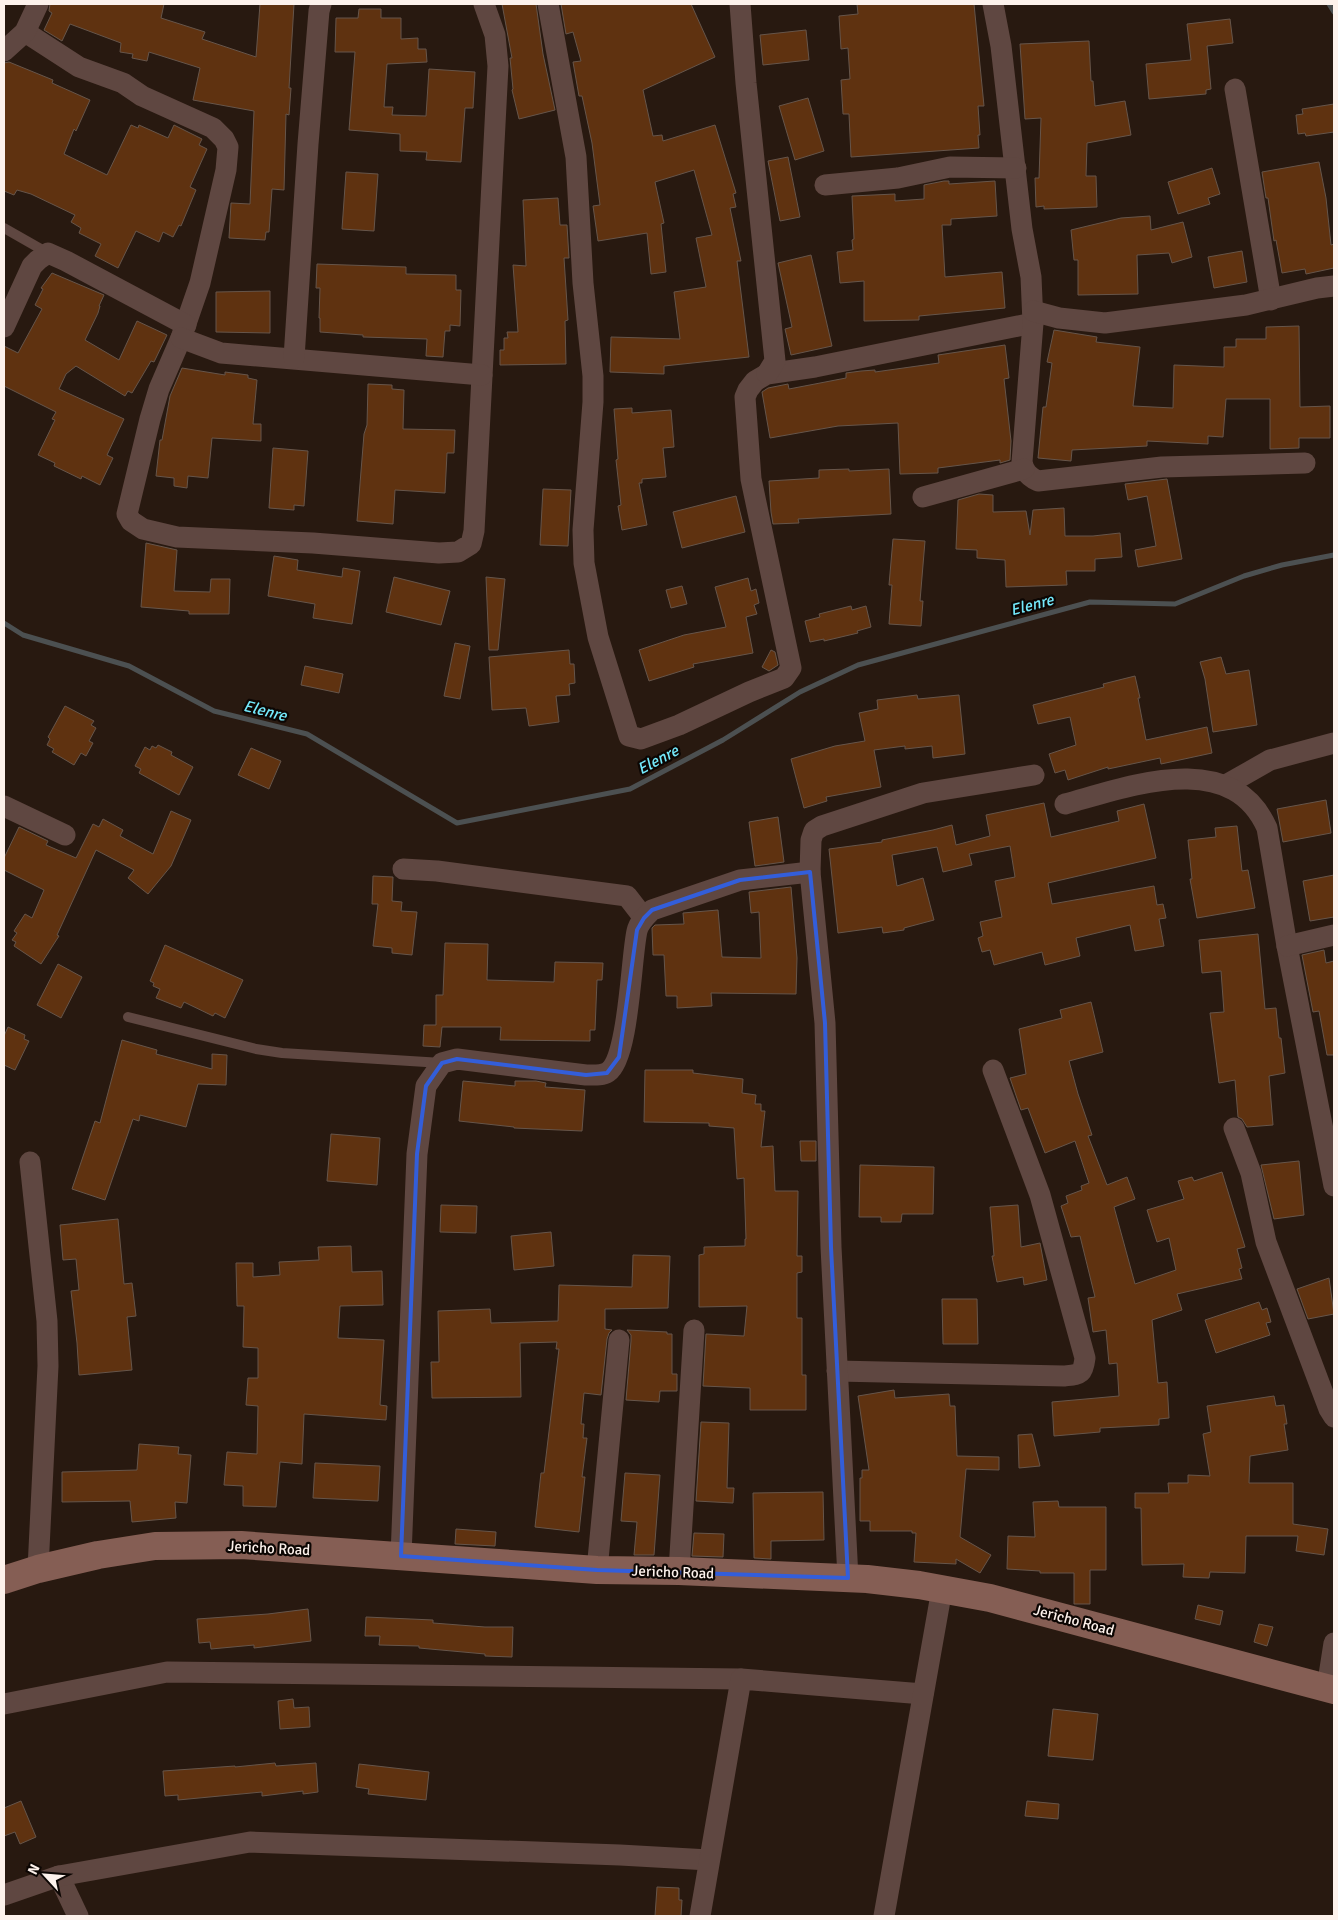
<svg xmlns="http://www.w3.org/2000/svg" width="1338" height="1920" viewBox="0 0 1338 1920" font-family="Signika,sans-serif">
	<style>
		.lines { fill: none; stroke-linecap: round; stroke-linejoin: round }
		.stream { stroke: #4c5051; stroke-width: 5 }
		.building { fill: #5f3210; stroke: #66554a }
		.lane { stroke: #5f4741; stroke-width: 10 }
		.street { stroke: #5f4741; stroke-width: 21 }
		.secondary { stroke: #855e54; stroke-width: 28 }
		.marked { fill: none; stroke: #335eda; stroke-width: 4; stroke-linejoin: round }
		.labels { text-anchor: middle; dominant-baseline: central; stroke-width: 4.5; stroke-linejoin: round; paint-order: stroke }
		.street-label { font-size: 15px; fill: #fdf2ec; stroke: #0c0603 }
		.water-label { font-size: 16px; font-style: italic; fill: #74eafc; stroke: #0c0603 }
	</style>
	<rect width="100%" height="100%" fill="#281910"/>
	<g class="lines">
		<g class="stream">
			<path d="M1329,4L1334,12"/>
			<path d="M4,623L23,635L129,666L214,711L307,734L457,823L630,789L723,740L800,692L858,665L1090,602L1175,604L1244,576L1282,565L1334,555"/>
		</g>
	</g>
	<g class="building">
		<path d="M50,4H164L161,18L205,32L202,39L256,57L260,4H294L289,88H291L289,115L286,114L284,190L272,189L269,232H266L265,240L229,238L231,203L250,204L254,111L193,100L200,68L149,52L147,61L132,58L133,54L120,52L121,43L70,24L62,41L44,30L52,13L49,11Z"/>
		<path d="M502,4H536L543,54L555,110L519,119L512,90L513,89L510,58H512Z"/>
		<path d="M561,4H691L715,57L643,90L653,136L662,135L663,141L715,125L736,193L733,194L736,207L730,208L741,261H737L749,357L664,366V374L610,372L611,337L680,339L674,292L706,287L696,238L712,235L694,170L655,182L664,223L661,224L666,272L651,274L647,233L598,241L593,206L600,205L592,143L582,96H579L573,62L581,61L573,32L566,34Z"/>
		<path d="M857,4H974L984,106H978L980,135H978L979,148L851,157L849,114H843L841,80L850,79L848,48L841,49L839,16L858,14Z"/>
		<path d="M359,9H381V18H401V39L418,38V49H426L427,62L387,64L384,107H393L392,115L426,116L429,69L475,72L473,108H465L461,162L426,160L427,152L400,151V134L349,130L355,52H335L336,18H358Z"/>
		<path d="M1230,19L1233,43L1207,46L1211,89L1206,90V94L1149,99L1146,64L1191,60L1187,24Z"/>
		<path d="M806,30L809,60L763,65L760,35Z"/>
		<path d="M1089,41L1091,81H1093L1095,106L1125,101L1131,135L1087,143L1086,176H1096L1097,207L1044,209V206L1036,207L1035,178H1039L1041,118L1025,119L1020,44Z"/>
		<path d="M9,62L53,80L52,83L90,100L76,131L74,129L64,154L107,175L131,125L138,128L139,125L168,138L174,125L202,139L199,145L207,149L190,187L196,190L181,226L179,225L173,237L163,232L159,242L136,231L118,268L95,256L101,244L79,233L81,228L71,222L75,215L31,194L17,190L14,195L4,191V63Z"/>
		<path d="M808,98L824,151L795,160L779,106Z"/>
		<path d="M1334,104V132L1306,136L1305,133L1298,134L1296,115L1303,114L1302,109Z"/>
		<path d="M788,157L800,217L780,221L768,161Z"/>
		<path d="M1319,162L1326,198L1331,245L1334,244V268L1306,274L1305,269L1282,273L1276,240L1274,241L1268,198H1266L1262,172Z"/>
		<path d="M1212,168L1220,194L1208,198L1210,204L1178,214L1168,182Z"/>
		<path d="M346,172L378,174L374,231L342,229Z"/>
		<path d="M944,181H949V184L995,181L997,216L951,219V225H942L945,277L1002,272L1005,308L919,316V320L864,321V281L840,283L837,252L853,250L852,240L854,239L852,196L895,194V201L924,199V185Z"/>
		<path d="M558,198L560,225H567L569,258H564L568,320L565,321L566,364L500,365V350H504V338H508L507,332H518L513,265L526,266L523,200Z"/>
		<path d="M1150,216L1151,230L1183,222L1192,257L1172,263L1169,253L1137,255L1138,294L1078,295V260H1074L1071,230L1121,218Z"/>
		<path d="M1242,251L1247,282L1214,288L1208,257Z"/>
		<path d="M811,255L832,346L791,355L785,329L792,327L778,263Z"/>
		<path d="M317,264L406,267V274L456,275V290H461L460,326L450,325V331H445L443,357L426,356L427,339L363,337V335L320,332V318H319L320,288H316Z"/>
		<path d="M52,273L104,295L99,306H100L98,313L85,340L119,360L137,321L167,335L154,362L151,361L132,393L128,391L125,396L76,366L66,374L59,389L124,419L107,455L113,458L100,485L82,476L81,479L54,466L55,463L38,455L55,420L52,419L56,412L4,386V346L18,353L42,309L35,305L43,289L41,288Z"/>
		<path d="M270,291V333L216,332V292Z"/>
		<path d="M1299,326L1300,407L1330,406V438H1299V448L1270,449V399H1226L1223,437L1208,436V444L1147,441V446L1072,450L1071,461L1038,458L1043,407H1046L1052,363L1047,362L1054,330L1097,337L1096,342L1140,347L1133,406L1173,408L1174,365L1224,367V347H1236V339H1266V327Z"/>
		<path d="M1005,345L1009,378L1004,379L1011,441L1010,460L1000,463V460L938,468V473L900,474L898,423L838,426L770,438L762,392L768,388L788,384L789,389L846,378V373L861,371L875,370V372L939,363L938,355Z"/>
		<path d="M182,368L225,375V372L248,375V378L257,380L253,424H261V441L212,438L208,478L188,476L187,488L174,486V478L156,476L160,440H162L170,396Z"/>
		<path d="M368,384L392,385V389L404,390L403,429L455,430L454,453H447L445,493L395,490L393,524L357,521L364,434L367,425Z"/>
		<path d="M632,408V413L671,410L674,447L663,448L666,477L642,479V483H639L647,525L622,530L618,506L621,505L616,460L618,459L614,409Z"/>
		<path d="M273,448L308,451L304,506L294,505V510L269,508Z"/>
		<path d="M849,469V471L889,469L891,514L798,519L799,523L773,524L771,512L769,481L819,478V470Z"/>
		<path d="M1167,479L1182,559L1138,567L1135,550L1156,546L1147,496L1128,500L1125,484Z"/>
		<path d="M543,489L571,490L568,546L540,545Z"/>
		<path d="M979,494L993,495V512L1026,511L1030,535L1033,510L1064,508L1065,536H1093L1120,533L1122,557L1095,559V571H1066L1067,585L1006,587L1005,560L977,558V550L956,549L958,500Z"/>
		<path d="M736,496L745,532L682,548L673,512Z"/>
		<path d="M893,539L925,541L920,601H923L921,626L889,624L892,585H889Z"/>
		<path d="M146,543L177,550L174,591L210,592L211,579H230L229,614H189V611L141,607Z"/>
		<path d="M274,556L298,560L297,570L342,577L343,568L360,571L352,624L313,618L315,604L268,596Z"/>
		<path d="M394,577L450,591L441,625L386,612Z"/>
		<path d="M486,577L505,579L498,650H489Z"/>
		<path d="M748,578L751,591L756,589L759,603L754,605L757,614L746,617L753,653L693,664L694,667L649,681L639,650L684,635L726,627L715,587Z"/>
		<path d="M682,586L687,604L671,608L666,590Z"/>
		<path d="M851,606L852,610L866,606L871,627L857,631L858,633L824,641V639L810,642L805,621L820,617L819,614Z"/>
		<path d="M455,643L470,646L460,699L444,696Z"/>
		<path d="M569,650L570,664H574L575,683L569,684L570,695L556,696L559,722L529,726L526,708L492,710L489,657Z"/>
		<path d="M771,650L775,652L778,665L769,671L762,667Z"/>
		<path d="M1221,657L1226,674L1249,670L1257,725L1213,732L1205,679L1200,662Z"/>
		<path d="M305,666L343,674L339,693L301,685Z"/>
		<path d="M1135,676L1140,698H1138L1146,740L1207,727L1212,753L1161,764L1160,758L1108,769V767L1068,780L1065,770L1055,773L1049,754L1076,745L1070,717L1038,724L1033,705L1104,687L1103,684Z"/>
		<path d="M917,695L918,699L959,695L965,754L933,758L932,746L905,749V746L874,750L881,787L826,797L827,801L804,808L791,759L835,746L865,741L859,713L878,709L877,700Z"/>
		<path d="M65,706L94,721L91,725L96,728L89,741L93,743L86,756L81,753L74,765L52,752L54,749L47,745L50,739L48,737Z"/>
		<path d="M158,745L172,752L171,755L193,767L179,795L139,773L141,769L135,766L145,747L150,750L152,746L156,748Z"/>
		<path d="M251,748L281,761L269,789L238,775Z"/>
		<path d="M1326,800L1331,833L1283,842L1277,809Z"/>
		<path d="M1044,803L1051,837L1119,821L1117,811L1144,804L1156,858L1048,883L1052,904L1154,886L1157,905L1163,904L1166,918L1159,919L1164,946L1135,951L1130,925L1076,938L1080,956L1045,965L1042,952L994,965L990,950L982,952L978,938L983,936L980,922L1002,917L995,881L1015,877L1010,846L969,854L972,865L943,872L937,847L892,855L897,886L923,878L934,920L904,928V930L883,933L882,927L838,933L829,849L882,842V840L933,830L952,825L956,845L990,836L986,815Z"/>
		<path d="M171,811L191,820L171,866L148,894L128,878L134,870L96,850L57,935L59,936L41,964L14,946L16,942L12,940L17,933L14,931L25,914L32,918L44,890L4,870V858L19,827L48,841L46,845L76,858L93,824L99,827L103,819L123,830L120,836L153,854Z"/>
		<path d="M778,817L784,862L755,866L749,822Z"/>
		<path d="M1237,826L1242,871L1248,870L1255,908L1197,918L1190,879H1192L1188,840L1216,837L1215,828Z"/>
		<path d="M1334,875V917L1310,921L1303,881Z"/>
		<path d="M373,876L393,877L392,901L402,902L401,911L417,912L412,955L392,953V948L373,946L378,904H372Z"/>
		<path d="M791,887L797,958L796,994L711,993L712,1006L677,1008V996H666L664,955H653L652,928L655,925L684,924L683,913L718,910L722,957L761,958L759,912L751,913L749,892Z"/>
		<path d="M1258,934L1265,1009L1276,1008L1279,1038H1281L1285,1073L1269,1076L1273,1125L1247,1127L1242,1119L1238,1117L1235,1080L1219,1083L1210,1013L1224,1012L1221,971L1202,973L1199,940Z"/>
		<path d="M445,943L488,944L487,980L554,982L555,962L603,963L602,980H597L595,1030H590V1041L500,1040L501,1027H442L440,1047L423,1046L424,1025H436V995H443Z"/>
		<path d="M165,945L243,980L225,1018L215,1013L213,1016L184,1002L181,1008L156,998L160,989L153,986L154,983L150,981Z"/>
		<path d="M1324,950L1326,963L1334,961V1055H1327L1319,1011L1313,1012L1302,955Z"/>
		<path d="M58,964L82,977L61,1018L37,1005Z"/>
		<path d="M1091,1002L1103,1052L1069,1061L1078,1094L1092,1135L1088,1136L1107,1185L1127,1177L1135,1199L1114,1207L1135,1284L1176,1270L1169,1238L1157,1242L1147,1210L1184,1199L1178,1181L1192,1177L1194,1181L1222,1172L1245,1247L1237,1249L1242,1268L1239,1269L1242,1279L1177,1294L1182,1310L1152,1320L1158,1383L1167,1382L1169,1418L1159,1419V1425L1100,1428V1432L1054,1436L1052,1402L1119,1396L1117,1363L1109,1364L1106,1330L1093,1332L1088,1298L1095,1297L1080,1236L1071,1237L1061,1206L1068,1203L1066,1196L1082,1190L1081,1186L1089,1183L1075,1141L1045,1153L1028,1108L1021,1110L1010,1078L1026,1074L1019,1029L1062,1018L1060,1010Z"/>
		<path d="M8,1027L25,1035L24,1039L29,1041L15,1070L4,1065V1036Z"/>
		<path d="M122,1040L157,1050L156,1054L212,1069V1054L227,1055L226,1085L198,1084L186,1127L140,1115L139,1121L133,1119L105,1200L72,1189L95,1121L100,1123Z"/>
		<path d="M645,1070H693V1073L743,1079L742,1093L756,1095L755,1104H761V1111H765L761,1147L773,1146L775,1191H798L797,1256H802V1272L797,1273V1318H802V1375H806V1410H750V1388L703,1386L706,1334L744,1336L747,1306L699,1307V1255L704,1254V1247L745,1246V1239H746L744,1178L737,1179L734,1128L709,1126V1123L644,1122Z"/>
		<path d="M463,1081L515,1086V1081H536L546,1083L545,1087L585,1090L582,1131L514,1128V1127L459,1121Z"/>
		<path d="M331,1134L380,1138L377,1185L327,1181Z"/>
		<path d="M800,1141H816V1161H801Z"/>
		<path d="M1299,1161L1304,1215L1274,1219L1261,1165Z"/>
		<path d="M860,1165L934,1167L933,1214H902L901,1222H881V1217H859Z"/>
		<path d="M441,1205L477,1206L476,1233L440,1232Z"/>
		<path d="M1018,1205L1021,1247L1040,1243L1047,1280L1024,1285L1023,1277L997,1282L992,1256H994L990,1207Z"/>
		<path d="M118,1219L124,1284L132,1283L136,1316L127,1317L132,1370L79,1375L77,1343L71,1291L79,1290L76,1259L63,1260L60,1225Z"/>
		<path d="M551,1232L554,1266L514,1270L511,1236Z"/>
		<path d="M351,1246L352,1272L382,1271L383,1305L340,1306L338,1338L384,1340L380,1405L387,1406L386,1420L304,1414L302,1464L280,1462L276,1507L243,1506V1486L224,1485L227,1452L257,1454L258,1406L246,1405L248,1378H258V1348L243,1347L244,1306H237L236,1263H253V1277L280,1275L279,1262L319,1260L318,1247Z"/>
		<path d="M633,1255L670,1256L668,1308L605,1309V1329L612,1330L609,1333L607,1339L601,1395L584,1393L581,1424H584L583,1438H587L582,1477H585L579,1532L535,1527L541,1473H544L559,1349H556L557,1342L520,1343L521,1397L432,1398L431,1362H439L438,1311L490,1309L491,1323L558,1321L559,1285L632,1287Z"/>
		<path d="M1329,1278L1334,1314L1308,1319L1297,1289Z"/>
		<path d="M942,1299H977L978,1344H943Z"/>
		<path d="M1259,1302L1262,1310L1267,1308L1271,1322L1266,1323L1270,1335L1216,1353L1205,1320Z"/>
		<path d="M627,1330L667,1332V1334H672V1374H677V1391H660L659,1402L626,1400L631,1341V1335Z"/>
		<path d="M894,1390L895,1398L949,1394L950,1406H955L957,1456L999,1457V1470L966,1469L960,1537L991,1555L980,1573L956,1559V1564L914,1562L916,1533H912V1531H870V1521H860V1478H862V1470H869L858,1396Z"/>
		<path d="M1274,1396L1276,1406L1284,1405L1287,1424H1284L1288,1450L1250,1456L1249,1483H1293V1524L1328,1529L1324,1555L1296,1551L1298,1536H1246L1245,1573L1210,1572L1209,1578L1183,1577L1184,1564L1142,1565L1141,1508H1135V1493H1169L1168,1483H1188V1475L1210,1476L1203,1434L1211,1432L1207,1406Z"/>
		<path d="M701,1422L729,1423L727,1488H734L733,1503L696,1501Z"/>
		<path d="M1032,1434L1040,1466L1019,1468L1018,1435Z"/>
		<path d="M139,1444L179,1447L178,1454L191,1455L187,1503L175,1502L176,1518L132,1522L130,1501L62,1502V1472L137,1470Z"/>
		<path d="M315,1463L380,1466L378,1501L313,1498Z"/>
		<path d="M625,1473L660,1475L654,1555H634L637,1522L621,1521Z"/>
		<path d="M823,1492L824,1540L771,1541V1559L754,1558L753,1493Z"/>
		<path d="M1058,1501L1059,1507H1106V1570H1090V1604H1074V1573H1040V1571L1007,1569L1008,1536L1035,1537L1033,1502Z"/>
		<path d="M456,1529L496,1532L495,1546L455,1544Z"/>
		<path d="M694,1533L724,1534L723,1557L692,1556Z"/>
		<path d="M1198,1605L1223,1611L1220,1625L1195,1619Z"/>
		<path d="M308,1609L311,1641L254,1648V1645L211,1649L210,1642L199,1643L197,1619L268,1614Z"/>
		<path d="M366,1617L433,1620V1623L485,1627H513L512,1657L485,1656V1654L419,1648V1646L379,1645L380,1636H365Z"/>
		<path d="M1259,1624L1273,1627L1267,1646L1254,1642Z"/>
		<path d="M293,1699L294,1708L309,1707L310,1727L280,1729L278,1701Z"/>
		<path d="M1053,1709L1098,1714L1093,1760L1048,1756Z"/>
		<path d="M275,1763L276,1766L316,1763L318,1792L303,1794V1791L262,1796V1792L178,1800V1795L165,1796L163,1771L235,1766V1767Z"/>
		<path d="M359,1764L429,1772L426,1800L368,1794L369,1789L356,1787Z"/>
		<path d="M21,1801L36,1837L20,1844L15,1832L4,1836V1808Z"/>
		<path d="M1027,1801L1059,1804L1058,1819L1025,1816Z"/>
		<path d="M657,1887L679,1888V1900H682L681,1916H655Z"/>
	</g>
	<g class="lines">
		<g class="lane">
			<path d="M4,228L48,253"/>
			<path d="M128,1017L256,1049L282,1053L442,1063"/>
		</g>
		<g class="street">
			<path d="M548,4L576,157L583,283L593,376V402L583,530L584,563L598,637L629,736L641,739L679,725L749,692L784,678L791,668L751,479L745,397L748,390L755,381L767,374L815,367L1033,323"/>
			<path d="M740,4L746,83L775,361L767,374"/>
			<path d="M993,4L1001,46L1022,229L1031,277L1033,323L1022,462C1024,472 1029,477 1038,481L1162,467L1305,463"/>
			<path d="M25,32L79,67L123,83L142,96L213,128L224,139L228,147L226,170L200,283L181,338L159,389L150,419L127,514L131,521L143,529L177,537L313,543L439,553L458,552L471,544L474,531L498,66L495,35L484,4"/>
			<path d="M4,51L25,32L38,4"/>
			<path d="M1235,89L1271,300"/>
			<path d="M825,185L898,178L950,167L1016,168"/>
			<path d="M1033,311L1059,318L1105,323L1246,305L1317,288L1334,286"/>
			<path d="M4,327L32,266L38,260L48,253L66,261L186,325"/>
			<path d="M181,338L221,353L482,375"/>
			<path d="M294,358L308,144L319,11L321,4"/>
			<path d="M923,497L1024,469"/>
			<path d="M1226,785L1270,760L1334,743"/>
			<path d="M1065,804C1128,787 1231,747 1267,828L1287,946L1334,1186"/>
			<path d="M4,806L65,835"/>
			<path d="M403,869L437,871L627,896L644,918"/>
			<path d="M1287,946L1334,935"/>
			<path d="M1234,1128L1251,1173L1266,1242L1329,1409L1334,1417"/>
			<path d="M30,1162L47,1321L48,1366L38,1569"/>
			<path d="M837,1371L1064,1376C1080,1374 1083,1375 1085,1358L1040,1195L993,1070"/>
			<path d="M401,1556L417,1154L426,1086L442,1063L457,1059L586,1075C593,1075 602,1076 608,1072C629,1058 631,957 637,931C639,922 646,916 652,910L740,880L810,872"/>
			<path d="M597,1570L619,1340"/>
			<path d="M679,1571L694,1330"/>
			<path d="M848,1578L831,1247L825,1023L810,872L811,840L814,831L822,826L923,793L1034,775"/>
			<path d="M1327,1688L1334,1643"/>
			<path d="M4,1704L167,1672L741,1679"/>
			<path d="M59,1876L78,1916"/>
			<path d="M4,1895L59,1876L250,1842L620,1855L709,1860"/>
			<path d="M700,1916L741,1679L923,1694"/>
			<path d="M884,1916L942,1589"/>
		</g>
		<path class="secondary" d="M4,1580L38,1569L98,1555L155,1546L241,1545L597,1570L679,1571L867,1579L919,1585L990,1598L1334,1690"/>
	</g>
	<path class="marked" d="M810,872L825,1023L831,1247L848,1578L597,1570L401,1556L417,1154L426,1086L442,1063L457,1059L586,1075L607,1073L619,1057L637,930L644,918L652,910L740,880Z"/>
	<g class="labels">
		<g class="street-label">
			<text transform="translate(269 1548) rotate(3)">Jericho Road</text>
			<text transform="translate(673 1572) rotate(2)">Jericho Road</text>
			<text transform="translate(1074 1620) rotate(15)">Jericho Road</text>
		</g>
		<g class="water-label">
			<text transform="translate(1032 605) rotate(-15)">Elenre</text>
			<text transform="translate(265 711) rotate(14)">Elenre</text>
			<text transform="translate(658 760) rotate(-28)">Elenre</text>
		</g>
	</g>
	<rect width="1338" height="1920" fill="none" stroke="#fdf2ec" stroke-width="10"/>
	<g transform="translate(45 1875) rotate(296)" stroke="#0c0603" stroke-width="4" paint-order="stroke">
	<path d="M0-4L9 19L0 12L-9 19Z" fill="#fdf2ec"/>
	<text y="-8" font-size="14" font-weight="bold" text-anchor="middle" fill="#fdf2ec">N</text>
	</g>
</svg>
